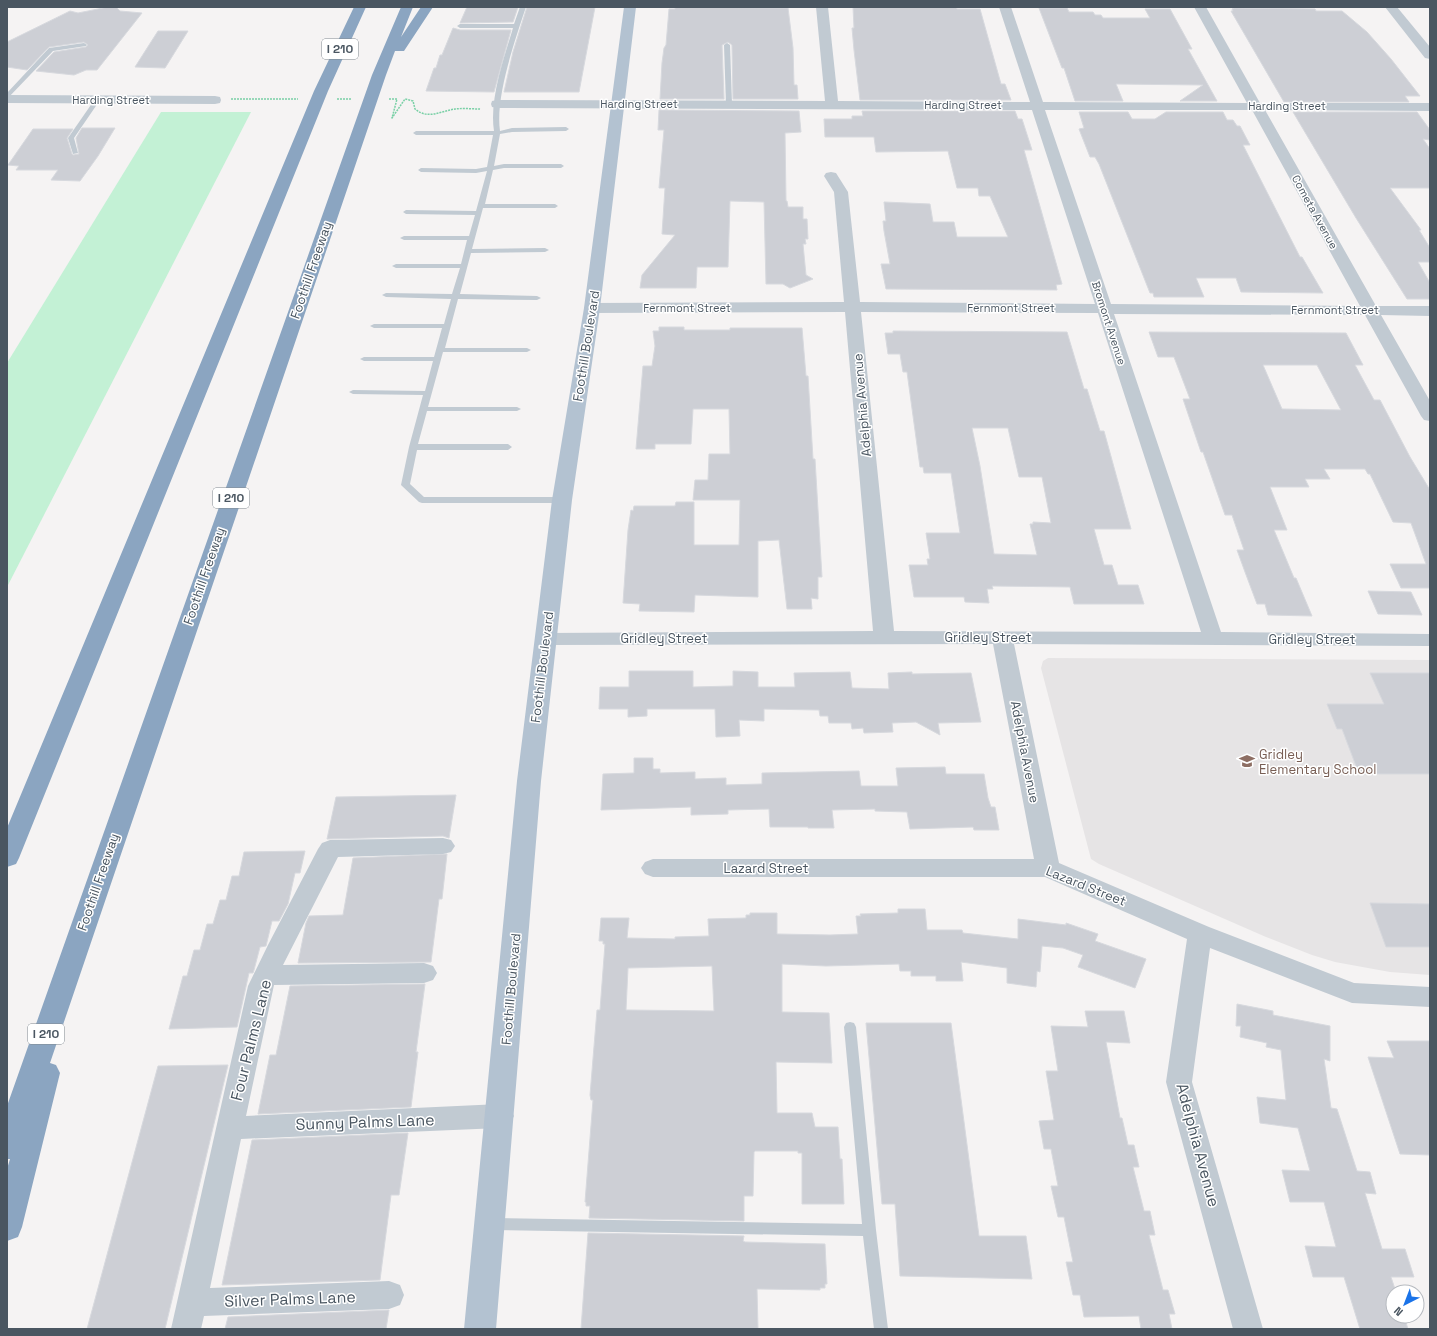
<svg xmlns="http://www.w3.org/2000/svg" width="1437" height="1336" viewBox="0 0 1437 1336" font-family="'Space Grotesk',sans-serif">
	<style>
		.education { fill: #e6e4e5 }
		.green { fill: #c3f1d5 }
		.building { fill: #cdcfd5; stroke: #d7d9de; fill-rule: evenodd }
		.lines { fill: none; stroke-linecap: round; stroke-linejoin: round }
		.path { stroke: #7ad0a6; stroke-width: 1.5; stroke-dasharray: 2 1; stroke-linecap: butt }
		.service { fill: #c1cad2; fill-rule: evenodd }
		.minor { fill: #c1cad2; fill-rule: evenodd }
		.tertiary { fill: #c1cad2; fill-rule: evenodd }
		.primary { fill: #b3c2d1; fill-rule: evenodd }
		.motorway { fill: #8ba5c1; fill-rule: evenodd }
		.labels { text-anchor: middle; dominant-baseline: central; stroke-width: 3; stroke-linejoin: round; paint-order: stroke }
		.far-street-label { font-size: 11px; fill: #4a5661; stroke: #fff }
		.shield { fill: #fff; stroke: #808990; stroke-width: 1 }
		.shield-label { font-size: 12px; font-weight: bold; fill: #4a5661 }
		.street-label { font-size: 13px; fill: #4a5661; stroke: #fff }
		.education-label { font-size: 13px; fill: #785e54; stroke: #fff; text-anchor: start }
		.near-street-label { font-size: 16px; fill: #4a5661; stroke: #fff }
	</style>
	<rect width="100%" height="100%" fill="#f5f3f3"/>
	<path class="education" d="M1048,658L1430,660V975L1390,972L1335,962L1312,955L1266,937L1099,864L1091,859L1041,668L1043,661Z"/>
	<path class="green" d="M161,112H251L7,587V363Z"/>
	<g class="building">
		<path d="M108,7H116L120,11L142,13L97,70H86L74,75L36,71L54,52L86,47L88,45L84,42L49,47L27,70L7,67V42L64,14L70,11L78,13Z"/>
		<path d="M467,7H518L513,22L460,23Z"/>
		<path d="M527,7H595L579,92H504L513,52Z"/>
		<path d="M675,7L788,8L793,48L794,85H797L798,99H733L732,45L728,42L722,45L724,99H660L662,63L664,48L666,45L669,9H675Z"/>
		<path d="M853,7H956L957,9H980L1001,84H1005L1011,100H860L854,50L852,28H854Z"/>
		<path d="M1039,8H1067L1069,12H1093L1095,15H1101L1103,18H1150L1145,9H1170L1192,49H1188L1217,101H1180L1203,85L1116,84L1123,101H1075L1064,68H1062Z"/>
		<path d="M1234,8L1315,9L1316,11H1342L1367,32L1391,59L1420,96H1405L1409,102H1284L1231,11H1233L1232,9Z"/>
		<path d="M453,28L460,30H511L494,92L426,91L434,68H436L440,55H442Z"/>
		<path d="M158,31H188L165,68L135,67Z"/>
		<path d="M659,110L799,111L801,132L785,133L786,201H787L788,207H803V219H807L808,239H805L806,244H803L806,275L813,279L790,288L783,284H766L764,202L730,201L728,267H697L696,288H640L642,275L675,235L662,234L665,188H659L664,130H658Z"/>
		<path d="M862,111H1015L1018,119H1022L1032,150H1024L1062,284L1056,285L1057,290L886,289L881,264H890L884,231L883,221H886L884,202L930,204L933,222H954L957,237H1008L990,196H979L978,188H957L948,151L876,152L874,137H825L824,119H852V116H863Z"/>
		<path d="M1079,112H1128L1132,119H1155L1166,112H1223L1227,120H1233L1237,126H1240L1250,145H1243L1300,257H1302L1323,293L1241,292L1236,278H1196L1204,297H1154L1153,293H1150L1099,164L1095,157H1090L1079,129L1084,128Z"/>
		<path d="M1293,112H1417L1430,130V140L1423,139L1430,149V188H1390L1421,230H1419L1430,248V262H1418L1430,283V299H1407L1356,218Z"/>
		<path d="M82,128H115L98,156L80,181L51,180L58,170H16L19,166L8,165L33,129H73L67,138L72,154L73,155L79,154L76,138Z"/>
		<path d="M659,327H684V330H730V328H802L806,376H808L813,459H815L822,577H818V599L811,598L812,609H787L779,540L758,541V597L695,595L694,612L639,611L640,604L623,603L628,530L631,510L633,511L634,506H675L676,502H694V545H739L740,500H693L695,480H708L709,454H730L729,409H693L691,444H655V449H636L643,366H652L655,346L653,331H659Z"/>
		<path d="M893,331L1067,332L1084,389H1087L1100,431H1104L1131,529H1094L1104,565H1112L1118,585H1138L1144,604H1074L1070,587L992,586L993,589H987L989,603L965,602L964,597H914L909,565H928L927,559H930L926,533H960L951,473H924L923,467H920L907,372H903L900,354H888L885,333H893ZM972,428H1008L1019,477H1042L1051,523L1033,522V524H1030L1037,555L994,554L980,466Z"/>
		<path d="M1149,332L1346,333L1363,365H1355L1374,400H1380L1410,457L1430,490V588H1401L1390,564H1426L1411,523L1393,522L1370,474H1368L1365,469H1324L1330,479H1305L1309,487H1270L1287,530H1274L1294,578H1296L1312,616L1268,615L1265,604H1257L1245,572L1237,550H1244L1232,515H1225L1203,452H1201L1183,399H1190L1174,357H1158ZM1263,365H1317L1341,410L1282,409Z"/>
		<path d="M1368,591L1411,592L1422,615L1378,614Z"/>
		<path d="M629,671H693V687L733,686V671L758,672V687H795L794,673L850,672L852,688L889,689L888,673L912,672V674L971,673L981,722L938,723L940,735L916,722L892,723L893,732L864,733L863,728L852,729L851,723H829L828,716H820L819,710L764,709V721L739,720L740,736L716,737L715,709H647V716L628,717V709H599L600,687H629Z"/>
		<path d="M1370,673H1430V774H1359L1342,729H1337L1327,704H1384Z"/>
		<path d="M634,758H653V769H660V773L695,772V779L726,778V785L762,784V773L859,771L861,786H898L896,768L945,767L946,774H984L988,798L991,807H995L999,830H974L973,827L910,829L907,812L875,811V809L832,810L834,828H808V827H770L769,809L728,810V814L691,815V807L601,810L603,774L634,773Z"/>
		<path d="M456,795L449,838L443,836L327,839L336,797Z"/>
		<path d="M305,851L300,873H295L288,904L279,921H272L266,946L260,947L254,970L253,973H249L237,1027L169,1029L183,976H187L194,950H200L207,924H213L220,900H226L232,876H239L244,852Z"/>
		<path d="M447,854L442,899H439L431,962L298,963L306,923L309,916L343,915L353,858Z"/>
		<path d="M1370,903L1430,904V947H1386Z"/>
		<path d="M898,909H925L927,930H962L963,933L1018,939V919L1066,925V923L1098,934L1095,941L1146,959L1135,988L1078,967L1083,955L1063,948L1042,946L1040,972L1037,971L1036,987L1007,983V968L961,962L963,981H936V976H911V971H900L899,964L826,966L782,964V1012L829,1013L832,1063L776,1062L777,1113H812L815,1127H838L840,1159H842L844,1204H802V1153H798V1151H755L754,1152L753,1196H744V1221L589,1218L590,1206H586V1202H585L593,1100H591L590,1095L597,1010H600L605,944H603V941H599L601,918H629L627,938L675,939V937L709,936L708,919L746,918V915H750V913H777V934L830,935L858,934L856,916H861L860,914L898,913ZM712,966L714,1011L626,1010L628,968Z"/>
		<path d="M425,984L416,1052H418L411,1107L258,1114L270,1055H276L290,986Z"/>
		<path d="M1237,1004L1273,1011V1015L1330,1026V1061L1324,1059L1331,1108L1337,1109L1357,1171L1370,1172L1376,1194L1365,1193L1382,1249H1405L1414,1277H1391L1396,1292H1393V1316H1404L1408,1329H1360L1344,1277H1313L1305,1246L1336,1247L1324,1202H1290L1282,1170L1310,1171L1298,1128L1260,1123L1257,1097L1286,1100L1281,1050L1266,1047L1267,1043L1240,1037L1241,1026H1236Z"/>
		<path d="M1085,1011H1124L1130,1043L1106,1042L1120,1118H1122L1128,1145H1134L1139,1167H1133L1144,1211H1150L1155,1235H1149L1163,1290H1168L1175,1314H1169L1172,1329H1141L1139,1316L1084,1317L1080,1295H1073L1066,1262H1073L1064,1217H1058L1051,1186H1058L1051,1149H1044L1039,1121L1054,1120L1046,1071H1058L1051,1026L1088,1027Z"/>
		<path d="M866,1023H951L979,1236H1026L1032,1279L900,1276L895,1204H882Z"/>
		<path d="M1387,1041H1430V1155L1400,1154L1368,1057L1394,1058Z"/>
		<path d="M228,1065L165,1329H87L158,1066Z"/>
		<path d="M408,1133L399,1195H391L380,1280L222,1285L252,1140Z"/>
		<path d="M588,1233L744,1236L743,1241L745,1242L825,1244L827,1284H825V1288H820V1290L757,1289L758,1329H581Z"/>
		<path d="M389,1310L386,1329H225L228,1317Z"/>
	</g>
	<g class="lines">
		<g class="path">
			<path d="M231,99H298"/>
			<path d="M337,99H352"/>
			<path d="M389,99H397L392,118L405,99L413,101L415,109C428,120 441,111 455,109C463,108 473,109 481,109"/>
		</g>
		<g class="service">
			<path d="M520,7H526C515,40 495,97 500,131L512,128L566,127L569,129L566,131L512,132L500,134L494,166L504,164H561L564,166L561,168H504L493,170L485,204H555L558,206L555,208H483L472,249L545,248L549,250L545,252L471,253L460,294L537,296L541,298L537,300L458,299L445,348H527L531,350L527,352H443L428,407H517L521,409L517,411H427L418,444H508L512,447L508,450H417L410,484L424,497H562L566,500L562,503H422L419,502L401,485L409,447L423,395L353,394L349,392L353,390L425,391L433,361H364L360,359L364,357H434L442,328H374L370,326L374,324H444L451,299L386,297L382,295L386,293L452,294L460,268H396L392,266L396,264H461L467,240H404L400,238L404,236H469L475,215L406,214L403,212L406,210L476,211L487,171L476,173L421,172L418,170L421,168L476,169L487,167L493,135H416L413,133L416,131H494C489,100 504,58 513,28H460L457,26L460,24H514Z"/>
			<path d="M84,43L87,45L86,46L53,51L7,99V93L49,48Z"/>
			<path d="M727,43L730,45L732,104L729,106L726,104L724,45Z"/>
			<path d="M95,99L100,100L74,138L78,153L73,154L68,138Z"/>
			<path d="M850,1022L854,1023L856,1027L876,1230L888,1329H874L863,1236L492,1230L487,1228L485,1224L487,1220L492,1218L862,1224L844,1027L846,1023Z"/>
		</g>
		<g class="minor">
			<path d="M816,7H828L838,101L1030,102L999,7H1011L1043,102L1247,103L1194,7H1206L1260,103H1430V111L1265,110L1376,306H1430V316L1381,315L1430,401V421L1424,420L1421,416L1365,315L1114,314L1221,632L1430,634V646L1014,644L1059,863L1209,927L1354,983L1430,987V1007L1352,1003L1210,948L1192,1082L1263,1329H1233L1166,1082L1187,939L1045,877H653L645,874L641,868L645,862L653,859H1034L993,644L545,645L538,644L535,639L538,634L545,633L873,631L845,312L592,313L586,311L584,308L586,305L592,303L844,302L834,192L824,176L826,173L831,172L836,173L848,192L860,302L1095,304L1032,110L497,108L492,107L491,104L492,101L497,100L825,101ZM1045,110H1252L1360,306L1111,304ZM861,312L1098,313L1201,632L894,631Z"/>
			<path d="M7,95L215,96L220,97L221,100L220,103L215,104L7,103Z"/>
			<path d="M443,838L451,840L455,846L451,852L443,854L338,857L283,965L424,963L433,966L437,973L433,980L424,983L274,985L246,1116L500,1104L510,1108L514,1116L510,1124L500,1128L241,1139L210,1288L389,1281L400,1285L404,1295L400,1305L389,1309L204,1316L201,1329H171L248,986L268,945L318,849L322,843L330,840Z"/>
		</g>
		<path class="tertiary" d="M1385,7H1397L1430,47V59L1425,58Z"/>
		<path class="primary" d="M624,7H636L600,308L572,500L541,781L496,1329H464L517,781L552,500L584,308Z"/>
		<g class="motorway">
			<path d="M354,7H366L328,91L19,858L16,864L7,867V828L314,91Z"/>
			<path d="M401,7H413L401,37L421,7H433L404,51H395L386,75L50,1063L56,1065L60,1073L22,1227L18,1237L7,1241V1169L10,1159H7V1106L372,75Z"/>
		</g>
	</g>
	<defs>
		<symbol id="school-bare" viewBox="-9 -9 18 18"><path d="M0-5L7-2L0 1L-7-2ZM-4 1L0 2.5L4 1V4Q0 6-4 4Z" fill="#8d6e63" stroke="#fff" stroke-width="2.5" paint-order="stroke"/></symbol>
	</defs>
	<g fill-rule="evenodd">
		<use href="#school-bare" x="1236" y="750" width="22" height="22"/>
	</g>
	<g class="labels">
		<g class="far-street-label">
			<text x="111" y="100">Harding Street</text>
			<text x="639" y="104">Harding Street</text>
			<text x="963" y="105">Harding Street</text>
			<text x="1287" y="106">Harding Street</text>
			<text transform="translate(1315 212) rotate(61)">Cometa Avenue</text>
			<text x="687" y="308">Fernmont Street</text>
			<text x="1011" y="308">Fernmont Street</text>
			<text x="1335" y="310">Fernmont Street</text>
			<text transform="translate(1109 323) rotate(72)">Bromont Avenue</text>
		</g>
		<g class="shield">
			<rect x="322" y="39" width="36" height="20" rx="3"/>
			<rect x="213" y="488" width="36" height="20" rx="3"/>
			<rect x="28" y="1024" width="36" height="20" rx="3"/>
		</g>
		<g class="shield-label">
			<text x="340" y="49">I 210</text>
			<text x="231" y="498">I 210</text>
			<text x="46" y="1034">I 210</text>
		</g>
		<g class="street-label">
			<text transform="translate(311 270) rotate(-71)">Foothill Freeway</text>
			<text transform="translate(586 346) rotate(-81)">Foothill Boulevard</text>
			<text transform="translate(862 405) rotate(-95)">Adelphia Avenue</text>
			<text transform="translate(204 576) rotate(-71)">Foothill Freeway</text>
			<text x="988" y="637">Gridley Street</text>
			<text x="664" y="638">Gridley Street</text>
			<text x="1312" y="639">Gridley Street</text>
			<text transform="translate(542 667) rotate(-83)">Foothill Boulevard</text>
			<text transform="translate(1025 752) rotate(79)">Adelphia Avenue</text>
			<text x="766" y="868">Lazard Street</text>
			<text transform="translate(98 882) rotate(-71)">Foothill Freeway</text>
			<text transform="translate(1086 886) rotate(22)">Lazard Street</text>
			<text transform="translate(511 989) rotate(-85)">Foothill Boulevard</text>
		</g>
		<g class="education-label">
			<text x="1259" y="754">Gridley<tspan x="1259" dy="15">Elementary School</tspan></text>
		</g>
		<g class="near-street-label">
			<text transform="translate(251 1040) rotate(-76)">Four Palms Lane</text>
			<text transform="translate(365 1122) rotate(-2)">Sunny Palms Lane</text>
			<text transform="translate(1198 1145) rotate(75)">Adelphia Avenue</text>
			<text transform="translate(290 1299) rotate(-2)">Silver Palms Lane</text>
		</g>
	</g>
	<rect width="1437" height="1336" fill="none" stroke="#4a5661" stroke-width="16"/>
	<g transform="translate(1405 1304) rotate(222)"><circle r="19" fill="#ffffff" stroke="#b7bbc0"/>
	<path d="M0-3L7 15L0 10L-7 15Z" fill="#1a73e8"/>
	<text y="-6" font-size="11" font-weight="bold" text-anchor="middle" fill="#4a5661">N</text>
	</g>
</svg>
